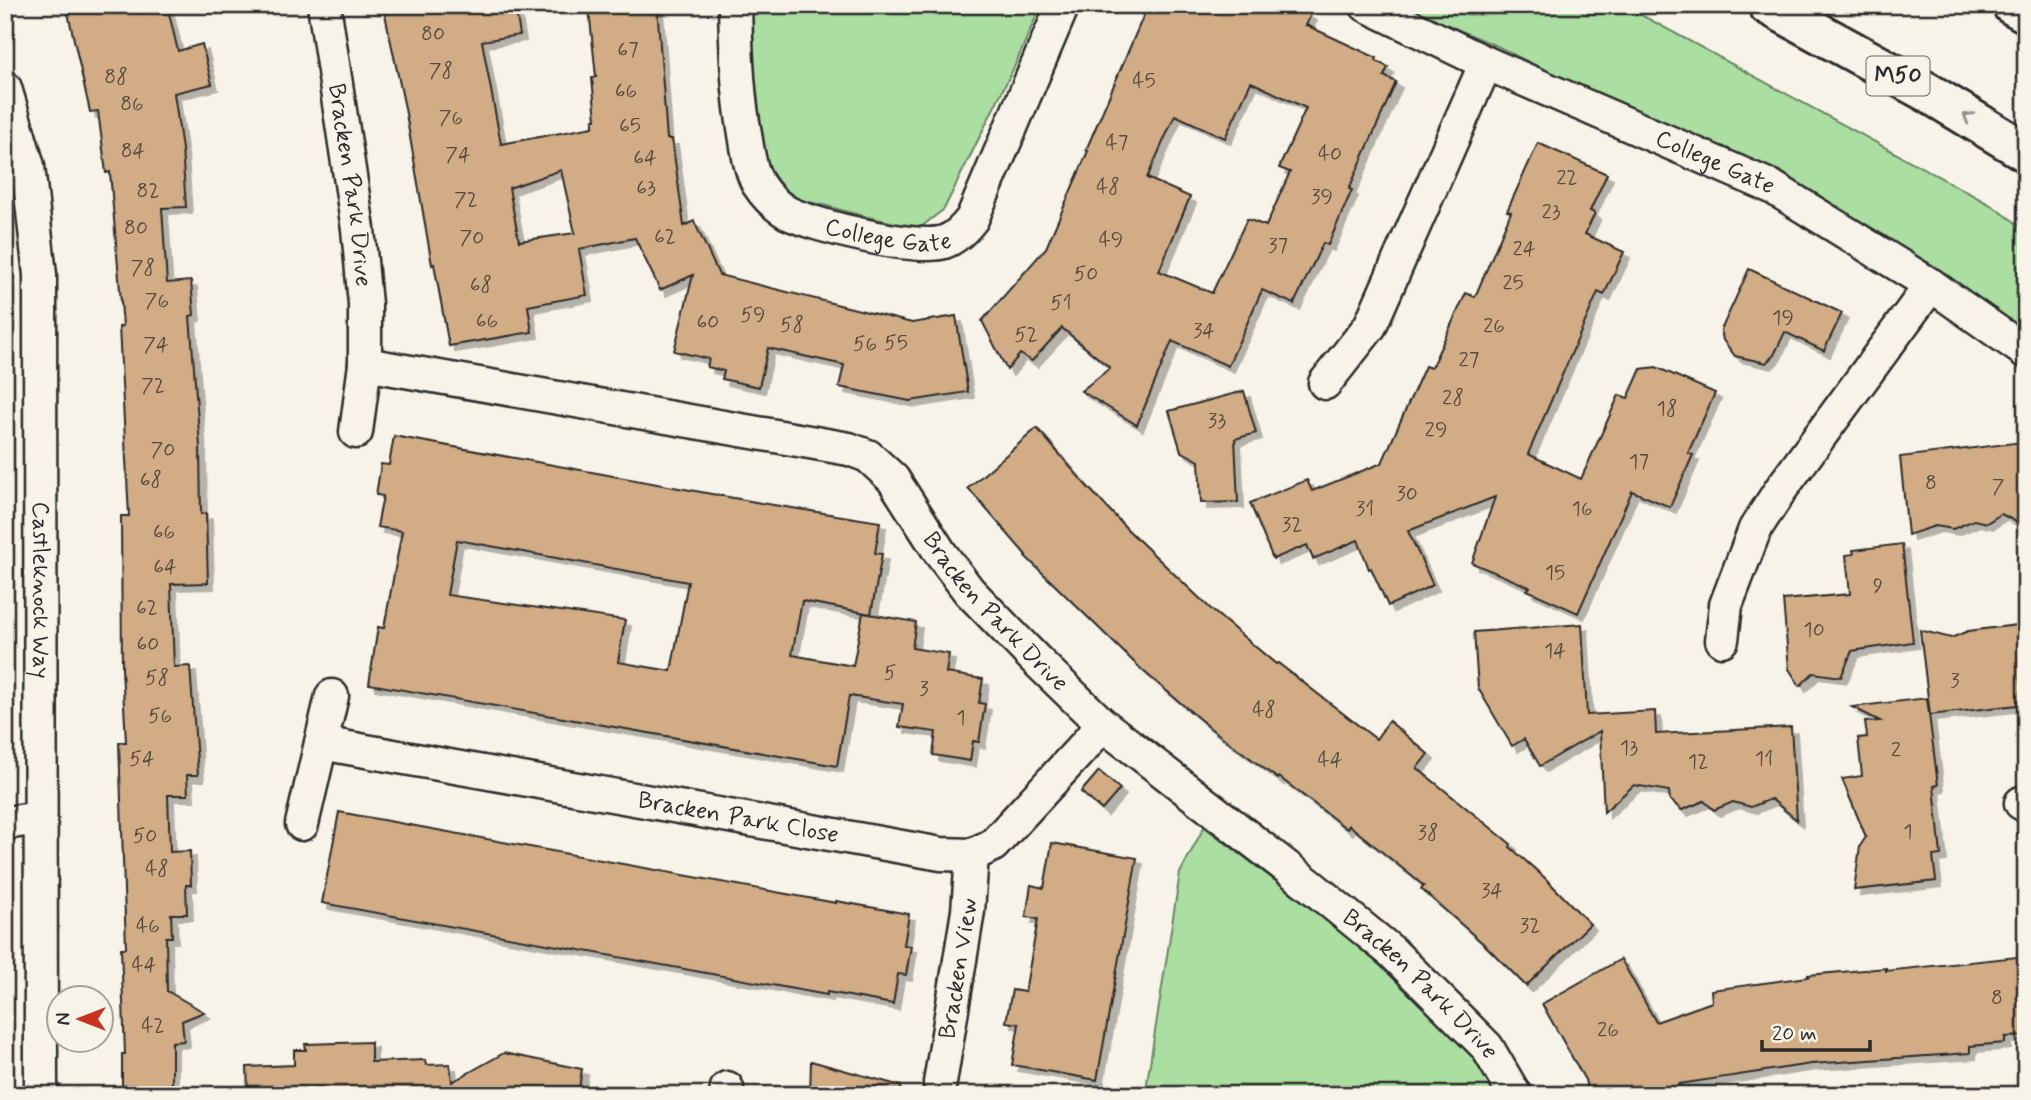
<svg xmlns="http://www.w3.org/2000/svg" width="2031" height="1100" viewBox="0 0 2031 1100" font-family="Mynerve,sans-serif">
	<style>
		.green { fill: #aadfa1; stroke: #6a8566; stroke-width: 2 }
		.building { fill: #d2ac84; stroke: #2b2b2b; stroke-width: 2; fill-rule: evenodd; filter: url(#shadow) }
		.lines { fill: none; stroke-linecap: round; stroke-linejoin: round }
		.street-casing { stroke: #2b2b2b; stroke-width: 37 }
		.highway-casing { stroke: #2b2b2b; stroke-width: 44 }
		.street { stroke: #f7f3e8; stroke-width: 32 }
		.highway { stroke: #f7f3e8; stroke-width: 38 }
		.oneway { stroke: #918f8a }
		.labels { text-anchor: middle; dominant-baseline: central; stroke-width: 5; stroke-linejoin: round; paint-order: stroke }
		.number-label { font-size: 21px; fill: #554b41 }
		.shield { fill: #f7f3e8; stroke: #686764; stroke-width: 2 }
		.shield-label { font-size: 23px; font-weight: bold; fill: #2b2b2b }
		.street-label { font-size: 24px; fill: #2b2b2b; stroke: #f7f3e8 }
	</style>
	<defs>
		<filter id="shadow"><feDropShadow dx="6" dy="6" stdDeviation="0" flood-color="#0004"/></filter>
	</defs>
	<rect width="100%" height="100%" fill="#f7f3e8"/>
	<filter id="ink" filterUnits="userSpaceOnUse"><feTurbulence type="fractalNoise" baseFrequency=".0143" numOctaves="2"/><feDisplacementMap in="SourceGraphic" scale="14" xChannelSelector="R" yChannelSelector="G"/><feConvolveMatrix kernelMatrix="1 2 1 2 8 2 1 2 1" color-interpolation-filters="sRGB"/></filter>
	<g filter="url(#ink)">
		<g class="green">
			<path d="M750,5H1041L1016,63L944,209L921,227C889,223 858,215 827,206C817,203 804,202 795,197C747,170 748,54 750,5Z"/>
			<path d="M1400,5H1623L1991,205L2026,230V352L1772,187L1497,46Z"/>
			<path d="M1204,827C1281,884 1358,942 1427,1009C1454,1034 1484,1060 1498,1095H1145L1180,873Z"/>
		</g>
		<g class="building">
			<path d="M99,5H167L178,51L202,44L212,84L174,93L182,149L186,207L162,208L167,283L191,281L194,315L190,316L200,447L201,514L206,513L208,583L171,584L174,667L190,666L198,775H187L188,795H168L170,852L190,851L191,885H186L187,914H171L172,937H166L167,991L204,1012L182,1021L184,1041L172,1042V1088H122V1054H125L121,948H126L119,742H126L122,669L121,516H129L119,327L123,326L110,172L106,173L98,111L90,112L68,13Z"/>
			<path d="M383,5H515L520,35L482,41L501,144L593,127V119H596L592,78L596,77L589,9L657,5L667,139H672L684,226L694,221L719,275L912,323L956,316L968,392L910,401L839,387L844,365L768,348L759,387L722,379L724,371L707,367L709,359L674,351L693,275L660,290L635,238L579,249L587,295L528,306L532,332L449,346L434,264L432,265L405,108ZM561,170L575,233L519,241L509,188Z"/>
			<path d="M1148,5H1290L1311,15L1306,25L1377,58L1376,61L1388,67L1384,76L1396,82L1349,189L1352,190L1328,245L1323,243L1294,304L1262,290L1228,366L1172,341L1137,425L1081,391L1110,368L1062,328L1032,361L1020,354L1007,370L982,321L1046,248L1088,151L1086,150ZM1251,82L1306,108L1279,168L1290,172L1266,226L1247,219L1212,293L1159,271L1190,197L1147,178L1175,115L1225,138Z"/>
			<path d="M1538,143L1607,174L1590,211L1595,213L1585,234L1624,252L1604,295L1598,292L1528,454L1581,479L1619,395L1628,398L1641,369L1656,367L1715,393L1688,453L1693,455L1670,507L1632,491L1578,613L1527,590L1530,587L1472,563L1495,497L1408,531L1433,585L1388,606L1371,568L1369,569L1358,540L1313,559L1307,545L1273,559L1250,503L1307,480L1312,491L1382,463L1425,366L1431,368L1466,293L1475,297L1511,212L1507,211Z"/>
			<path d="M1749,269L1842,313L1824,351L1785,332L1774,355L1766,363L1735,356L1723,340L1721,330Z"/>
			<path d="M1244,391L1256,433L1235,439L1238,502L1201,503L1199,461L1181,451L1169,411Z"/>
			<path d="M1037,428L1085,484L1128,530L1213,611L1276,664L1278,663L1376,739L1389,721L1428,754L1417,768L1511,844L1510,847L1545,878L1590,924L1526,986L1486,946L1421,889L1424,886L1349,825L1347,829L1279,777L1278,779L1210,728L1142,670L1025,556L1026,555L968,488Z"/>
			<path d="M394,436L761,503L880,522L875,553L882,554L871,614L802,601L792,655L853,666L863,613L916,622L912,648L949,654L946,673L983,679L979,703L985,704L979,742L973,741L970,761L933,755L936,732L899,727L903,704L849,696L837,766L369,684L378,627L384,628L402,531L377,527L383,496L376,495L381,464L389,465ZM457,540L688,582L671,671L618,662L625,620L447,595Z"/>
			<path d="M2022,442L2026,473V527L2001,514L1987,523L1974,520L1953,529L1935,526L1908,535L1900,457Z"/>
			<path d="M1902,544L1913,642L1852,651L1841,677L1813,673L1800,686L1789,669L1783,600L1850,594L1846,555L1854,554L1853,550Z"/>
			<path d="M1582,624L1587,715L1655,711L1656,734L1791,727L1797,820L1771,799L1751,807L1733,802L1714,810L1704,801L1682,810L1670,800L1669,791L1634,785L1604,812L1600,731L1540,766L1524,739L1512,746L1478,688L1474,632Z"/>
			<path d="M2026,624V704L1930,715L1920,630L1951,638L1968,631Z"/>
			<path d="M1927,698L1938,785L1934,786L1941,855L1933,856L1936,881L1854,890L1860,846L1866,837L1842,779L1862,776L1858,738L1867,737L1865,722L1880,721L1852,707Z"/>
			<path d="M1099,771L1120,789L1102,810L1081,792Z"/>
			<path d="M339,812L836,903V901L909,914L904,945L911,946L906,975L898,974L893,1004L827,992V995L322,903Z"/>
			<path d="M1052,843L1137,858L1097,1080L1012,1065L1019,1024L1006,1022L1012,990L1025,992L1038,919L1026,917L1031,885L1044,888Z"/>
			<path d="M2026,956V1036L2005,1037V1043L1970,1046V1053L1811,1064L1679,1084L1682,1095H1589L1585,1080L1542,1004L1621,959L1656,1022L1712,1002L1711,990L1808,977V975L1886,968V971Z"/>
			<path d="M371,1042V1062L425,1060L426,1065L450,1064L452,1082L504,1053L582,1069L578,1095L248,1094L247,1067L294,1065V1050H306L305,1044Z"/>
			<path d="M811,1061L901,1086L900,1095H810Z"/>
		</g>
		<g class="lines">
			<defs>
				<g id="street">
					<path id="s1" d="M324,5L358,229L365,304V364L356,432"/>
					<path id="s2" d="M735,5C736,45 737,83 743,122C747,143 748,165 758,184C765,195 776,206 788,213C816,226 915,251 944,242C956,238 965,228 972,219L1063,5"/>
					<path id="s3" d="M1366,5L1486,63L1772,187L1931,285L2026,352"/>
					<path id="s4" d="M5,88L28,166L40,275L41,1095"/>
					<path id="s5" d="M365,364L849,449L868,456L893,479L941,554L969,591L1034,658L1102,724L1311,886L1392,952L1487,1047L1515,1095"/>
					<path d="M1325,383L1370,326L1486,63"/>
					<path d="M1722,640L1726,605L1755,529L1781,489L1931,285"/>
					<path id="s6" d="M321,743L941,854L972,855L993,845L1086,744L1102,724"/>
					<path d="M2021,803L2026,806"/>
					<path d="M5,823L40,818"/>
					<path d="M302,824L332,696"/>
					<path id="s7" d="M940,1083L968,911L972,855"/>
					<path d="M726,1095L727,1088"/>
				</g>
				<g id="highway">
					<path d="M1768,5L1927,92L2026,152"/>
					<path d="M2012,5L2026,13"/>
				</g>
			</defs>
			<use href="#street" class="street-casing"/>
			<use href="#highway" class="highway-casing"/>
			<use href="#street" class="street"/>
			<use href="#highway" class="highway"/>
		</g>
		<defs><path id="oneway-chevron" d="M-2-3.5L2.5 0L-2 3.5" fill="none" stroke-width="1.6" stroke-linecap="round" stroke-linejoin="round" transform="scale(1.75)"/></defs>
		<use class="oneway" href="#oneway-chevron" transform="translate(1968 117) rotate(-149)"/>
	</g>
	<g class="labels">
		<g class="number-label">
			<text x="433" y="34">80</text>
			<text x="628" y="50">67</text>
			<text x="441" y="71">78</text>
			<text x="116" y="77">88</text>
			<text x="1144" y="81">45</text>
			<text x="626" y="91">66</text>
			<text x="132" y="104">86</text>
			<text x="451" y="118">76</text>
			<text x="630" y="126">65</text>
			<text x="1117" y="143">47</text>
			<text x="133" y="151">84</text>
			<text x="1330" y="154">40</text>
			<text x="458" y="155">74</text>
			<text x="645" y="158">64</text>
			<text x="1567" y="178">22</text>
			<text x="1108" y="187">48</text>
			<text x="646" y="188">63</text>
			<text x="148" y="191">82</text>
			<text x="1322" y="197">39</text>
			<text x="466" y="200">72</text>
			<text x="1551" y="212">23</text>
			<text x="136" y="228">80</text>
			<text x="665" y="237">62</text>
			<text x="472" y="238">70</text>
			<text x="1111" y="240">49</text>
			<text x="1278" y="246">37</text>
			<text x="1524" y="249">24</text>
			<text x="143" y="268">78</text>
			<text x="1086" y="274">50</text>
			<text x="1513" y="283">25</text>
			<text x="481" y="285">68</text>
			<text x="157" y="301">76</text>
			<text x="1061" y="303">51</text>
			<text x="753" y="315">59</text>
			<text x="1783" y="318">19</text>
			<text x="487" y="321">66</text>
			<text x="708" y="322">60</text>
			<text x="792" y="325">58</text>
			<text x="1494" y="326">26</text>
			<text x="1204" y="331">34</text>
			<text x="1026" y="335">52</text>
			<text x="896" y="343">55</text>
			<text x="865" y="344">56</text>
			<text x="156" y="345">74</text>
			<text x="1469" y="360">27</text>
			<text x="153" y="386">72</text>
			<text x="1453" y="398">28</text>
			<text x="1667" y="409">18</text>
			<text x="1217" y="421">33</text>
			<text x="1436" y="430">29</text>
			<text x="163" y="450">70</text>
			<text x="1639" y="462">17</text>
			<text x="151" y="480">68</text>
			<text x="1931" y="483">8</text>
			<text x="1998" y="487">7</text>
			<text x="1407" y="494">30</text>
			<text x="1365" y="509">31</text>
			<text x="1582" y="509">16</text>
			<text x="1292" y="525">32</text>
			<text x="164" y="532">66</text>
			<text x="165" y="567">64</text>
			<text x="1555" y="573">15</text>
			<text x="1878" y="586">9</text>
			<text x="147" y="608">62</text>
			<text x="1814" y="630">10</text>
			<text x="148" y="644">60</text>
			<text x="1555" y="651">14</text>
			<text x="890" y="673">5</text>
			<text x="157" y="678">58</text>
			<text x="1955" y="681">3</text>
			<text x="924" y="689">3</text>
			<text x="1264" y="710">48</text>
			<text x="160" y="716">56</text>
			<text x="961" y="718">1</text>
			<text x="1629" y="748">13</text>
			<text x="1896" y="750">2</text>
			<text x="142" y="759">54</text>
			<text x="1764" y="759">11</text>
			<text x="1330" y="760">44</text>
			<text x="1698" y="762">12</text>
			<text x="1908" y="832">1</text>
			<text x="1428" y="833">38</text>
			<text x="145" y="836">50</text>
			<text x="157" y="869">48</text>
			<text x="1492" y="891">34</text>
			<text x="148" y="926">46</text>
			<text x="1530" y="926">32</text>
			<text x="144" y="965">44</text>
			<text x="1997" y="998">8</text>
			<text x="153" y="1026">42</text>
			<text x="1608" y="1030">26</text>
		</g>
		<rect class="shield" x="1866.5" y="56.5" width="63" height="39" rx="5"/>
		<g class="shield-label">
			<text x="1898" y="76">M50</text>
		</g>
		<g class="street-label">
			<text stroke="none"><textPath href="#s3" startOffset="383">College Gate</textPath></text>
			<text stroke="none"><textPath href="#s1" startOffset="182">Bracken Park Drive</textPath></text>
			<text stroke="none"><textPath href="#s2" startOffset="327">College Gate</textPath></text>
			<text stroke="none"><textPath href="#s4" startOffset="506">Castleknock Way</textPath></text>
			<text stroke="none"><textPath href="#s5" startOffset="714">Bracken Park Drive</textPath></text>
			<text stroke="none"><textPath href="#s6" startOffset="424">Bracken Park Close</textPath></text>
			<text stroke="none"><textPath href="#s7" startOffset="116">Bracken View</textPath></text>
			<text stroke="none"><textPath href="#s5" startOffset="1281">Bracken Park Drive</textPath></text>
		</g>
	</g>
	<rect width="2031" height="1100" fill="none" stroke="#f7f3e8" stroke-width="28"/>
	<rect x="14" y="14" width="2003" height="1072" fill="none" stroke="#2b2b2b" stroke-width="2.5" filter="url(#ink)"/>
	<g transform="translate(80 1019) rotate(270)"><circle r="33" fill="#f7f3e8" stroke="#a5a39c" stroke-width="2"/>
	<path d="M0-5L12 26L0 18L-12 26Z" fill="#c8321e"/>
	<text y="-10" font-size="19" font-weight="bold" text-anchor="middle" fill="#2b2b2b">N</text>
	</g>
	<path d="M1762 1040v10h108v-10" fill="none" stroke="#2b2b2b" stroke-width="3.5"/>
	<text x="1772" y="1040" font-size="21" fill="#2b2b2b" stroke="#f7f3e8" stroke-width="5" paint-order="stroke">20 m</text>
</svg>
